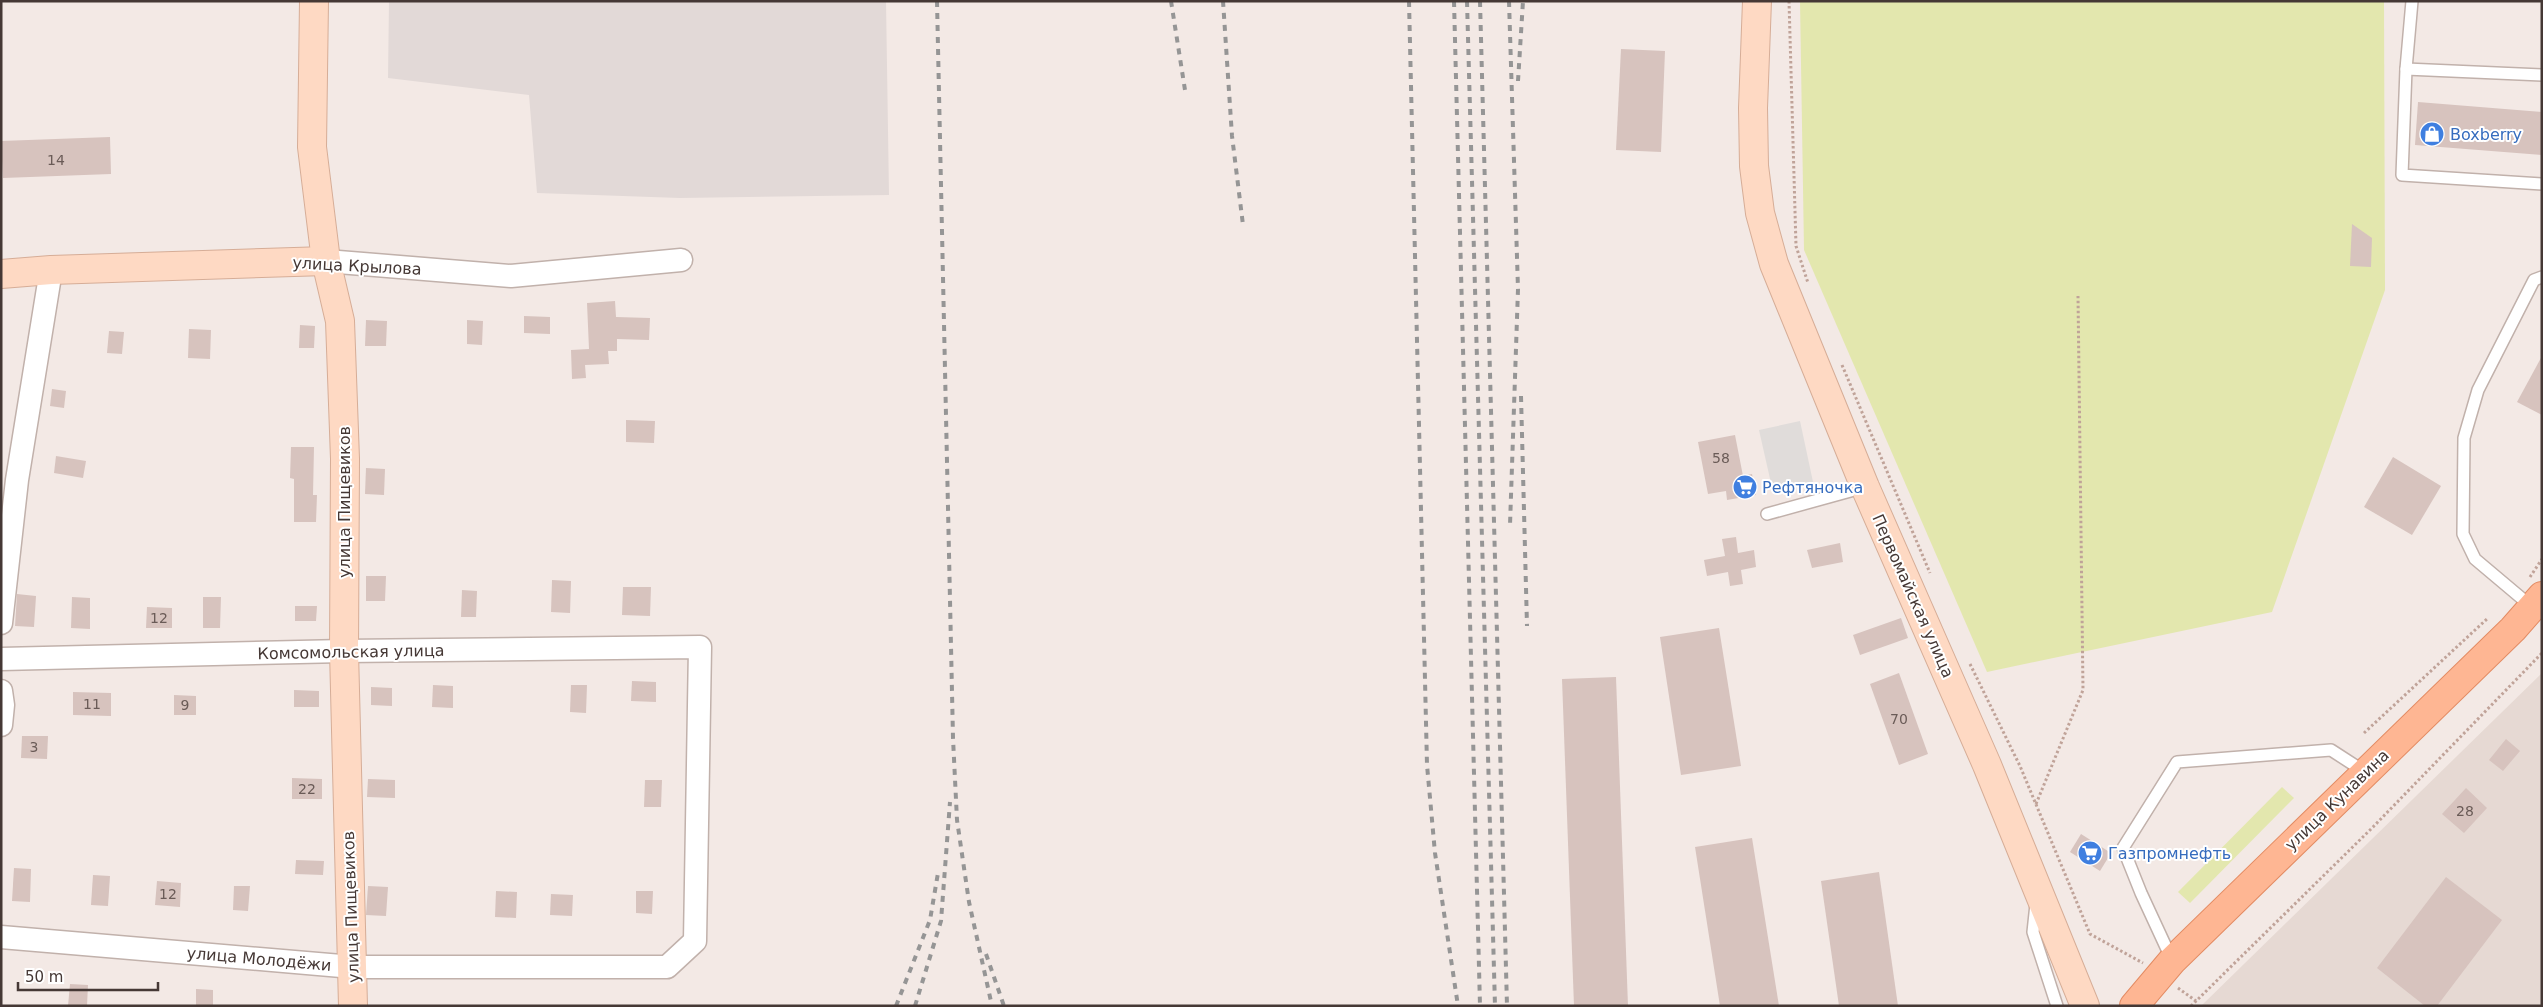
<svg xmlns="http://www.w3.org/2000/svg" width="2543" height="1007" viewBox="0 0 2543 1007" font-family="'DejaVu Sans',sans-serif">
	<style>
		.residential { fill: #e6d9d3 }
		.industrial { fill: #e2d9d7 }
		.green { fill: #e3e7ae }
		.parking { fill: #e0dcda }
		.building { fill: #d7c3be }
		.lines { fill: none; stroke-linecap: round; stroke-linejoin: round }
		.lane-casing { stroke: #c1b1ab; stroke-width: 14 }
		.street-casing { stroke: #c1b1ab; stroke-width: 25 }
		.secondary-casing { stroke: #d6ad97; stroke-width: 30 }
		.primary-casing { stroke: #e38b63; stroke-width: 30 }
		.path { stroke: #c0a399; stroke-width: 3; stroke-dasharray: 2.5 2.5; stroke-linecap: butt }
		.lane { stroke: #fff; stroke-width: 11 }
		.street { stroke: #fff; stroke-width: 22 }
		.secondary { stroke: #fed9c3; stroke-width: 28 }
		.primary { stroke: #feb693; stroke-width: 28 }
		.rail { stroke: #959595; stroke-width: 4; stroke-dasharray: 6 6; stroke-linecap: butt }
		.labels { text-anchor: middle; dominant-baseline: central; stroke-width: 4; stroke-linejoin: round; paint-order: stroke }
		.number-label { font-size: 14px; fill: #6a5b57 }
		.shop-label { font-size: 16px; fill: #366cbe; stroke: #fff; text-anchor: start }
		.street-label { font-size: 16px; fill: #453835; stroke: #fff }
	</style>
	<rect width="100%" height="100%" fill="#f3e9e5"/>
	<path class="residential" d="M2542,673V1006H2201Z"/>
	<path class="industrial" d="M389,1H886L889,195L680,198L537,193L529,95L388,78Z"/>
	<g class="green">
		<path d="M1800,1H2384L2385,290L2272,612L1987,672L1804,250Z"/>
		<path d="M2282,787L2294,798L2190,903L2178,892Z"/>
	</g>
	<path class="parking" d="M1800,421L1813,482L1773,492L1759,430Z"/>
	<g class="building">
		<path d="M1621,49L1665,51L1661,152L1616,150Z"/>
		<path d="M2418,102L2542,112V155L2415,145Z"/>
		<path d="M110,137L111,174L3,178L1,141Z"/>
		<path d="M2352,224L2372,238L2371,267L2350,266Z"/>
		<path d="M615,301L616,317L650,318L649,340L617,339V351H608L609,364L585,365L586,378L572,379L571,350L589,349L587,303Z"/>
		<path d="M524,316L550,317V334L524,333Z"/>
		<path d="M366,320L387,321L386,346H365Z"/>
		<path d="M467,320L483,321L482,345L467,344Z"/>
		<path d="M300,325L315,326L314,348H299Z"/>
		<path d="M189,329L211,330L210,359L188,358Z"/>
		<path d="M109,331L124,332L122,354L107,353Z"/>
		<path d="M2542,356V415L2517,402Z"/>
		<path d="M52,389L66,391L64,408L50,406Z"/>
		<path d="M626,420L655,421L654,443L626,442Z"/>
		<path d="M1735,435L1743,476L1752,474L1756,495L1727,500L1726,491L1708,494L1698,442Z"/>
		<path d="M291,447H314L313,495H317L316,522H294V479L290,478Z"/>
		<path d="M56,456L86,461L83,478L54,473Z"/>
		<path d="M2393,457L2441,486L2412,535L2364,507Z"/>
		<path d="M366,468L385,469L384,495L365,494Z"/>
		<path d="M1736,537L1738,553L1754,550L1756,567L1741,570L1743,584L1730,586L1728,572L1707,576L1704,560L1725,556L1722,539Z"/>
		<path d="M1840,543L1843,562L1812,568L1807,550Z"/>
		<path d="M366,576H386L385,601H366Z"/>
		<path d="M552,580L571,581L570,613L551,612Z"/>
		<path d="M623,587H651L650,616L622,615Z"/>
		<path d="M462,590L477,591L476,617H461Z"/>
		<path d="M17,594L36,596L34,627L15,626Z"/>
		<path d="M72,597L90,598V629L71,628Z"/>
		<path d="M203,597H221L220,628H203Z"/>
		<path d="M295,606H317L316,621H295Z"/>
		<path d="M147,607L172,608V628H146Z"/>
		<path d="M1901,618L1908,638L1860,655L1853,635Z"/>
		<path d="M1719,628L1741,766L1681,775L1660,637Z"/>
		<path d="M1899,673L1928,754L1899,765L1870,684Z"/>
		<path d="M1616,677L1628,1006H1574L1562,679Z"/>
		<path d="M632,681L656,682V702L631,701Z"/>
		<path d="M433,685L453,686V708L432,707Z"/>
		<path d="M571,685H587L586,713L570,712Z"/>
		<path d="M371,687L392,688V706L371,705Z"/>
		<path d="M294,690L319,691V707H294Z"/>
		<path d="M73,692L111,693V716L73,715Z"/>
		<path d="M174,695L196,696V715H174Z"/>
		<path d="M22,736H48L47,759L21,758Z"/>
		<path d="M2506,739L2520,751L2503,771L2489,760Z"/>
		<path d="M292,778L322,779V799H292Z"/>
		<path d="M368,779L395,780V798L367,797Z"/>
		<path d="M645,780H662L661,807H644Z"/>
		<path d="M2466,788L2487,808L2464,833L2442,814Z"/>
		<path d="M2081,834L2111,853L2100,871L2070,852Z"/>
		<path d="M1752,838L1779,1006H1720L1695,847Z"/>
		<path d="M296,860L324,861L323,875L295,874Z"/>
		<path d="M14,868L31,869L30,902L12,901Z"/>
		<path d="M1879,872L1898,1006H1839L1821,881Z"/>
		<path d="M93,875L110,876L108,906L91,905Z"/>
		<path d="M2446,877L2502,920L2437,1006H2425L2377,968Z"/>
		<path d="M157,881L181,883L180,907L155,905Z"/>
		<path d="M234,886H250L248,911L233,910Z"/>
		<path d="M368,886L388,887L386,916L366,915Z"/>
		<path d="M496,891L517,892L516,918L495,917Z"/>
		<path d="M636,891H653L652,914L636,913Z"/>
		<path d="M551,894L573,895L572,916L550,915Z"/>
		<path d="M70,984L88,985L87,1006H68Z"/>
		<path d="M196,989L213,990V1006H196Z"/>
	</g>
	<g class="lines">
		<defs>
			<g id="lane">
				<path d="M2412,1L2406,69L2402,175L2542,184"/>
				<path d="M2406,69L2542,75"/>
				<path d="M1767,514L1865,487"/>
				<path d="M2532,607L2475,559L2463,534L2464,438L2478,390L2534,280L2542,277"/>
				<path d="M2036,904L2033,932L2057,1006"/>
				<path d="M2172,960L2141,893L2123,848L2177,762L2331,750L2365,772"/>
			</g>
			<g id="street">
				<path d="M326,261L511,276L681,260"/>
				<path d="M1,623L17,480L51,270"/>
				<path d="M1,659L344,651L700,647L695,941L667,967H353L1,937"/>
				<path d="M1,691L3,705L1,725"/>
			</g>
			<g id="secondary">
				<path d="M314,1L312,147L326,261L340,321L345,459L344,651L353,1006"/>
				<path d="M1757,1L1753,108L1754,166L1760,213L1774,264L1865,487L1987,765L2085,1006"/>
				<path d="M1,274L51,270L326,261"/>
			</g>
			<path id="primary" d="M2134,1006L2172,961L2513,629L2542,596"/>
		</defs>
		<use href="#lane" class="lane-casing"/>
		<use href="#street" class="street-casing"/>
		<use href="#secondary" class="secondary-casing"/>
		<use href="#primary" class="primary-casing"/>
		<g class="path">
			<path d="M1789,1L1796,246L1808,283"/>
			<path d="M1842,365L1930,573"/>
			<path d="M2530,577L2542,559"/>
			<path d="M1970,664L2020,766L2090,934L2143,963"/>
			<path d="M2364,733L2488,618"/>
			<path d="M2036,804L2083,690L2078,296"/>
			<path d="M2178,988L2196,1001"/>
			<path d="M2191,1006L2373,827L2542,653"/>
		</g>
		<use href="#lane" class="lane"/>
		<use href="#street" class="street"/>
		<use href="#secondary" class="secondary"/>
		<use href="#primary" class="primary"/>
		<g class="rail">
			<path d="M937,1L953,738L957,820L969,902L992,1006"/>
			<path d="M1171,1L1185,90"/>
			<path d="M1223,1L1232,136L1243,225"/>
			<path d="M1409,1L1427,765L1435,853L1458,1006"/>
			<path d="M1454,1L1480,1006"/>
			<path d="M1467,1L1495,1006"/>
			<path d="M1480,1L1507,1006"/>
			<path d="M1509,1L1518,289L1510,525"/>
			<path d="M1518,81L1523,1"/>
			<path d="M1521,396L1527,626"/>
			<path d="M986,954L1004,1006"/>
			<path d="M896,1006L930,920L938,873"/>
			<path d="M915,1006L941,921L950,802"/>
		</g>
	</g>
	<defs>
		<symbol id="shop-disc" viewBox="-11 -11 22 22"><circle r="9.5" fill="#3f7fe0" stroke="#fff"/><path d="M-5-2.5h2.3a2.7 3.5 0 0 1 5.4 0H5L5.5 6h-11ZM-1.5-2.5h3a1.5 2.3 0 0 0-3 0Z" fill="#fff"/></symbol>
		<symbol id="supermarket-disc" viewBox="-11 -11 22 22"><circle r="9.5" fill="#3f7fe0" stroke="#fff"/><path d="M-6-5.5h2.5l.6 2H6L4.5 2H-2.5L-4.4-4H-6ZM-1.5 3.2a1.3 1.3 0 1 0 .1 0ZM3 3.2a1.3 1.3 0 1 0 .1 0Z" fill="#fff"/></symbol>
	</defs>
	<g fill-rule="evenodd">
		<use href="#shop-disc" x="2418" y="120" width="28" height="28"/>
		<use href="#supermarket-disc" x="1731" y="473" width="28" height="28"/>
		<use href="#supermarket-disc" x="2076" y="839" width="28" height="28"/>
	</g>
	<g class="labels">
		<g class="number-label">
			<text x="56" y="160">14</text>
			<text x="1721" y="458">58</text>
			<text x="159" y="618">12</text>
			<text x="92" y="704">11</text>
			<text x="185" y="705">9</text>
			<text x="1899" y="719">70</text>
			<text x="34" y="747">3</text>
			<text x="307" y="789">22</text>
			<text x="2465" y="811">28</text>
			<text x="168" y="894">12</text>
		</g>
		<g class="shop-label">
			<text x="2450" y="134">Boxberry</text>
			<text x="1762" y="487">Рефтяночка</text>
			<text x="2108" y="853">Газпромнефть</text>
		</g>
		<g class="street-label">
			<text transform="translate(357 266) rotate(3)">улица Крылова</text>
			<text transform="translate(344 502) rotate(-90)">улица Пищевиков</text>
			<text transform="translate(1913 596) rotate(66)">Первомайская улица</text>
			<text transform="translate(351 652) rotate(-1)">Комсомольская улица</text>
			<text transform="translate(2337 800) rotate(-44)">улица Кунавина</text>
			<text transform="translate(351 907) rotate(-92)">улица Пищевиков</text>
			<text transform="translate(259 959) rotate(5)">улица Молодёжи</text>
		</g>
	</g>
	<rect width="2543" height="1007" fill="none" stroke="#453835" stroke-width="5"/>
	<path d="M18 982v8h140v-8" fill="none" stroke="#453835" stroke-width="2.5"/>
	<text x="25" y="982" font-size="15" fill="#453835" stroke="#ffffff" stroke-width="4" paint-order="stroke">50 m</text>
</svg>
